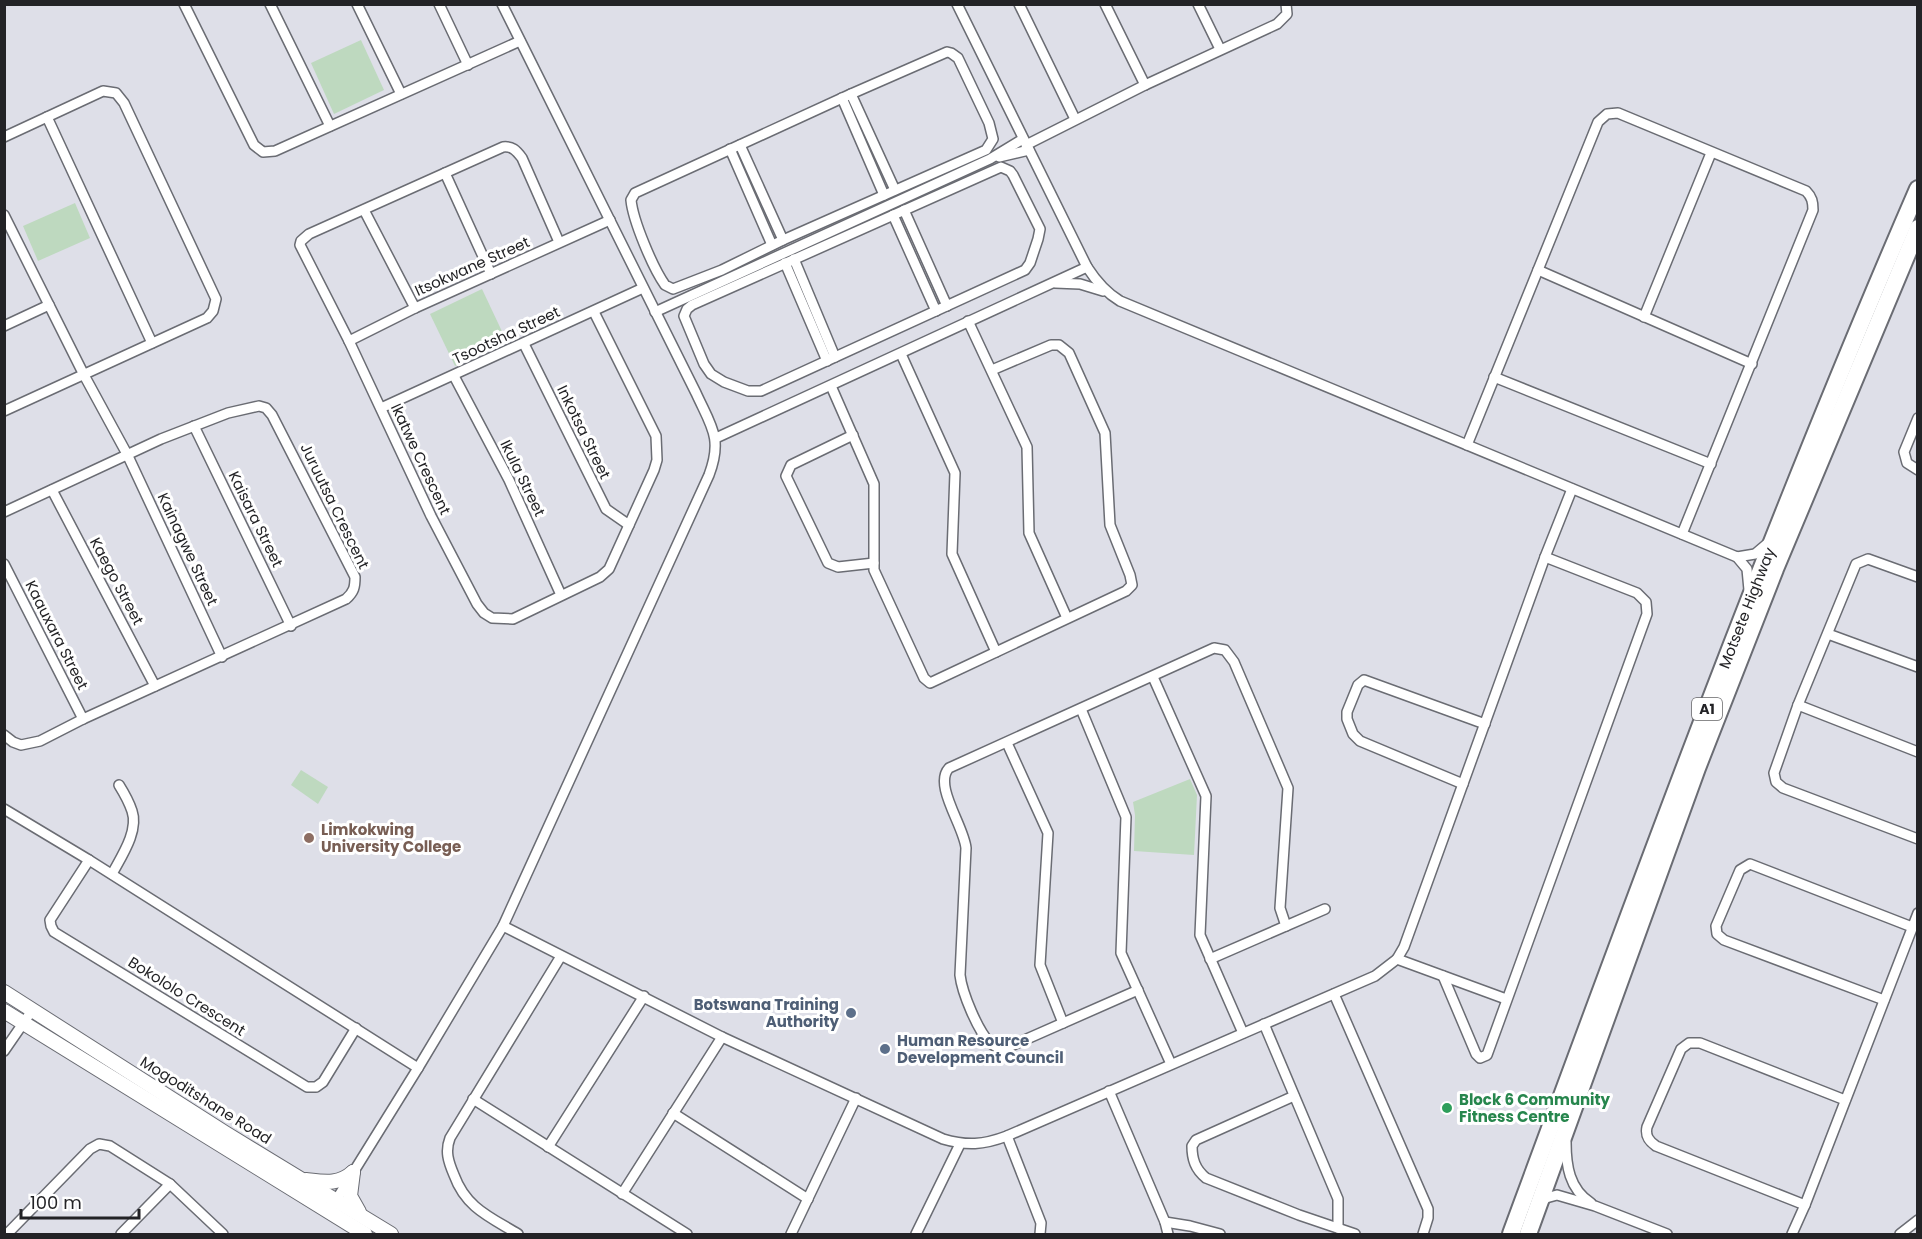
<svg xmlns="http://www.w3.org/2000/svg" width="1922" height="1239" viewBox="0 0 1922 1239" font-family="Poppins,sans-serif">
	<style>
		.green { fill: #bed9bf }
		.lines { fill: none; stroke-linecap: round; stroke-linejoin: round }
		.street-casing { stroke: #6a6c73; stroke-width: 12 }
		.secondary-casing { stroke: #6a6c73; stroke-width: 16 }
		.highway-casing { stroke: #6a6c73; stroke-width: 20 }
		.street { stroke: #fff; stroke-width: 9 }
		.secondary { stroke: #fff; stroke-width: 14 }
		.highway { stroke: #fff; stroke-width: 16 }
		.education-dot { fill: #8d6e63; stroke: #fff; stroke-width: 2 }
		.service-dot { fill: #5c6f8a; stroke: #fff; stroke-width: 2 }
		.leisure-dot { fill: #2e9e5b; stroke: #fff; stroke-width: 2 }
		.labels { text-anchor: middle; dominant-baseline: central; stroke-width: 6; stroke-linejoin: round; paint-order: stroke }
		.shield { fill: #fff; stroke: #656567; stroke-width: 1.5 }
		.shield-label { font-size: 14px; font-weight: bold; fill: #232326 }
		.street-label { font-size: 15px; fill: #232326; stroke: #fff }
		.education-label { font-size: 15px; font-weight: bold; fill: #785e54; stroke: #fff; text-anchor: start }
		.service-label { font-size: 15px; font-weight: bold; fill: #4e5e75; stroke: #fff; text-anchor: end }
		.leisure-label { font-size: 15px; font-weight: bold; fill: #27864d; stroke: #fff; text-anchor: start }
	</style>
	<rect width="100%" height="100%" fill="#dedfe8"/>
	<g class="green">
		<path d="M361,40L384,90L334,114L311,63Z"/>
		<path d="M75,203L90,238L38,261L23,226Z"/>
		<path d="M482,289L507,342L455,366L430,314Z"/>
		<path d="M301,770L328,787L318,804L291,785Z"/>
		<path d="M1190,779L1197,795L1194,855L1134,851L1135,815L1133,802Z"/>
	</g>
	<g class="lines">
		<defs>
			<g id="street">
				<path d="M184,4L254,145L263,152L275,151L520,41"/>
				<path d="M270,4L330,126"/>
				<path d="M357,4L401,94"/>
				<path d="M439,4L468,65"/>
				<path d="M957,4L1087,267C1096,281 1105,292 1120,301L1737,557L1755,554L1768,543"/>
				<path d="M1019,4L1075,119"/>
				<path d="M1105,4L1145,85"/>
				<path d="M1198,4L1220,49"/>
				<path d="M947,52L951,53L958,58L989,123L993,139L986,150L783,240L722,270L673,289L665,285C653,268 633,221 631,200L635,193L851,94Z"/>
				<path d="M851,94L895,190"/>
				<path d="M842,98L884,195"/>
				<path d="M47,117L152,343"/>
				<path d="M4,137L103,91L116,93L124,103L216,299L213,311L207,318L4,411"/>
				<path d="M740,145L783,240"/>
				<path d="M1026,145L1145,85L1277,24L1287,14L1286,4"/>
				<path d="M730,149L772,245"/>
				<path d="M999,157L1029,150"/>
				<path d="M1001,167L1010,171L1013,175L1040,229L1038,239L1030,263L1025,270L761,391H748L724,382L711,374L704,364L684,316L687,309L692,305Z"/>
				<path d="M445,173L491,274"/>
				<path d="M364,210L415,308"/>
				<path d="M904,210L947,306"/>
				<path d="M4,215L84,375L127,454L222,657"/>
				<path d="M893,215L936,311"/>
				<path d="M559,242L522,158C516,150 512,146 503,147L309,234L301,241L300,245L349,341L431,516L477,604L484,613L492,618L513,619L600,577L609,569L654,470L657,460L656,436L594,312"/>
				<path d="M794,259L835,357"/>
				<path d="M785,263L827,361"/>
				<path d="M1538,270L1752,364"/>
				<path d="M1055,283L1080,284L1103,291"/>
				<path d="M655,312L990,159L1023,139"/>
				<path d="M1644,317L1711,153"/>
				<path d="M968,321L1027,447L1029,533L1067,618"/>
				<path d="M4,326L49,305"/>
				<path d="M349,341L415,308L610,220"/>
				<path d="M524,344L606,509L629,525"/>
				<path d="M901,354L955,473L952,554L996,652"/>
				<path d="M454,376L509,480L561,595"/>
				<path d="M1494,377L1711,464"/>
				<path d="M831,386L874,484V570L924,678L930,683L1126,591L1132,585L1130,575L1110,525L1105,433L1069,353L1059,345H1051L992,370"/>
				<path d="M381,408L643,288"/>
				<path d="M1918,418L1904,452L1907,463L1918,470"/>
				<path d="M194,426L291,626"/>
				<path d="M853,435L791,465L786,476L828,563L838,567L874,563"/>
				<path d="M716,438L1087,267"/>
				<path d="M1467,445L1598,122L1607,114L1618,113L1806,191C1812,197 1813,202 1813,210L1682,534"/>
				<path d="M52,490L155,686"/>
				<path d="M4,512L161,439L228,413L259,406L266,408L272,415L355,577C355,587 354,592 346,599L83,719L40,741L21,745L13,742L4,735"/>
				<path d="M1737,557L1747,569L1749,590"/>
				<path d="M4,564L83,719"/>
				<path d="M1918,577L1868,559L1856,564L1798,705L1774,773L1776,782L1783,788L1918,839"/>
				<path d="M1828,634L1918,667"/>
				<path d="M1153,677L1206,796L1200,935L1243,1033"/>
				<path d="M1798,705L1918,752"/>
				<path d="M1081,709L1126,817L1121,953L1171,1064"/>
				<path d="M1007,743L1048,833L1040,965L1063,1023"/>
				<path d="M1463,784L1360,741L1353,734L1347,719V712L1358,685L1364,680L1485,724"/>
				<path d="M4,809L89,860L418,1068"/>
				<path d="M89,860L50,920L51,926L54,932L307,1087H316L323,1082L356,1028"/>
				<path d="M112,874C121,857 139,831 132,811C129,802 124,793 119,785"/>
				<path d="M503,926L722,1037L943,1139C967,1146 983,1145 1007,1136L1375,976L1397,959L1404,947L1545,557L1572,489"/>
				<path d="M1210,959L1325,909"/>
				<path d="M1397,959L1506,999"/>
				<path d="M1443,976L1476,1054L1480,1058L1487,1055L1647,614L1646,602L1637,593L1545,557"/>
				<path d="M1138,990L1004,1049C998,1047 995,1047 990,1043C978,1031 962,993 960,975L966,848C964,826 933,785 949,768L1214,648L1225,650L1234,662L1288,788L1280,908L1286,926"/>
				<path d="M1334,994L1428,1209V1218L1423,1234"/>
				<path d="M1884,1000L1724,940L1717,934L1716,926L1740,870L1750,864L1912,927"/>
				<path d="M1264,1024L1338,1199V1228"/>
				<path d="M4,1051L33,1009"/>
				<path d="M1109,1091L1165,1222L1168,1234"/>
				<path d="M1294,1096L1196,1140L1192,1146C1192,1159 1195,1169 1206,1178L1299,1215L1355,1234"/>
				<path d="M473,1099L687,1234"/>
				<path d="M673,1113L808,1199"/>
				<path d="M1007,1136L1041,1223L1040,1234"/>
				<path d="M1566,1142C1566,1165 1569,1189 1591,1203"/>
				<path d="M548,1147L644,996"/>
				<path d="M622,1194L722,1037"/>
				<path d="M1541,1203L1546,1198L1557,1195L1595,1206L1667,1234"/>
				<path d="M333,1205L418,1068L503,926L709,475C723,438 711,426 696,393L502,4"/>
				<path d="M1805,1205L1656,1146C1649,1141 1645,1136 1647,1127L1681,1049L1689,1043H1700L1845,1100"/>
				<path d="M1165,1222L1190,1226L1220,1234"/>
				<path d="M7,1234L90,1149L99,1144L110,1146L170,1184L223,1234"/>
				<path d="M121,1234L170,1184"/>
				<path d="M518,1234C490,1217 466,1208 454,1175C448,1161 445,1151 450,1138L561,956"/>
				<path d="M791,1234L856,1098"/>
				<path d="M916,1234L960,1144"/>
				<path d="M1792,1234L1805,1205L1918,913"/>
				<path d="M1900,1234L1918,1220"/>
			</g>
			<g id="secondary">
				<path d="M4,992L225,1133L391,1234"/>
				<path d="M4,1011L365,1234"/>
				<path d="M353,1172L350,1196L359,1212"/>
				<path d="M306,1180C324,1182 339,1185 353,1172"/>
			</g>
			<g id="highway">
				<path id="s1" d="M1511,1234C1640,884 1769,532 1918,189"/>
				<path d="M1528,1234L1697,768L1775,569L1918,228"/>
			</g>
		</defs>
		<use href="#street" class="street-casing"/>
		<use href="#secondary" class="secondary-casing"/>
		<use href="#highway" class="highway-casing"/>
		<use href="#street" class="street"/>
		<use href="#secondary" class="secondary"/>
		<use href="#highway" class="highway"/>
	</g>
	<circle class="education-dot" cx="309" cy="838" r="6"/>
	<g class="service-dot">
		<circle cx="851" cy="1013" r="6"/>
		<circle cx="885" cy="1049" r="6"/>
	</g>
	<circle class="leisure-dot" cx="1447" cy="1108" r="6"/>
	<g class="labels">
		<rect class="shield" x="1692" y="698" width="30" height="22" rx="4.5"/>
		<g class="shield-label">
			<text x="1707" y="709">A1</text>
		</g>
		<g class="street-label">
			<text transform="translate(472 266) rotate(-24)">Itsokwane Street</text>
			<text transform="translate(506 335) rotate(-25)">Tsootsha Street</text>
			<text transform="translate(584 432) rotate(64)">Inkotsa Street</text>
			<text transform="translate(421 459) rotate(65)">Ikatwe Crescent</text>
			<text transform="translate(523 478) rotate(64)">Ikula Street</text>
			<text transform="translate(335 506) rotate(64)">Juruutsa Crescent</text>
			<text transform="translate(256 519) rotate(64)">Kaisara Street</text>
			<text transform="translate(188 549) rotate(65)">Kainagwe Street</text>
			<text transform="translate(117 581) rotate(62)">Kaego Street</text>
			<text stroke="none"><textPath href="#s1" startOffset="669">Motsete Highway</textPath></text>
			<text transform="translate(57 635) rotate(63)">Kaauxara Street</text>
			<text transform="translate(187 996) rotate(32)">Bokololo Crescent</text>
			<text transform="translate(206 1100) rotate(32)">Mogoditshane Road</text>
		</g>
		<g class="education-label">
			<text x="321" y="829">Limkokwing<tspan x="321" dy="17">University College</tspan></text>
		</g>
		<g class="service-label">
			<text x="839" y="1004">Botswana Training<tspan x="839" dy="17">Authority</tspan></text>
			<text x="897" y="1040" text-anchor="start">Human Resource<tspan x="897" dy="17">Development Council</tspan></text>
		</g>
		<g class="leisure-label">
			<text x="1459" y="1099">Block 6 Community<tspan x="1459" dy="17">Fitness Centre</tspan></text>
		</g>
	</g>
	<rect width="1922" height="1239" fill="none" stroke="#232326" stroke-width="12"/>
	<path d="M21 1209v9h118v-9" fill="none" stroke="#232326" stroke-width="3"/>
	<text x="30" y="1209" font-size="18" fill="#232326" stroke="#ffffff" stroke-width="4.5" paint-order="stroke">100 m</text>
</svg>
